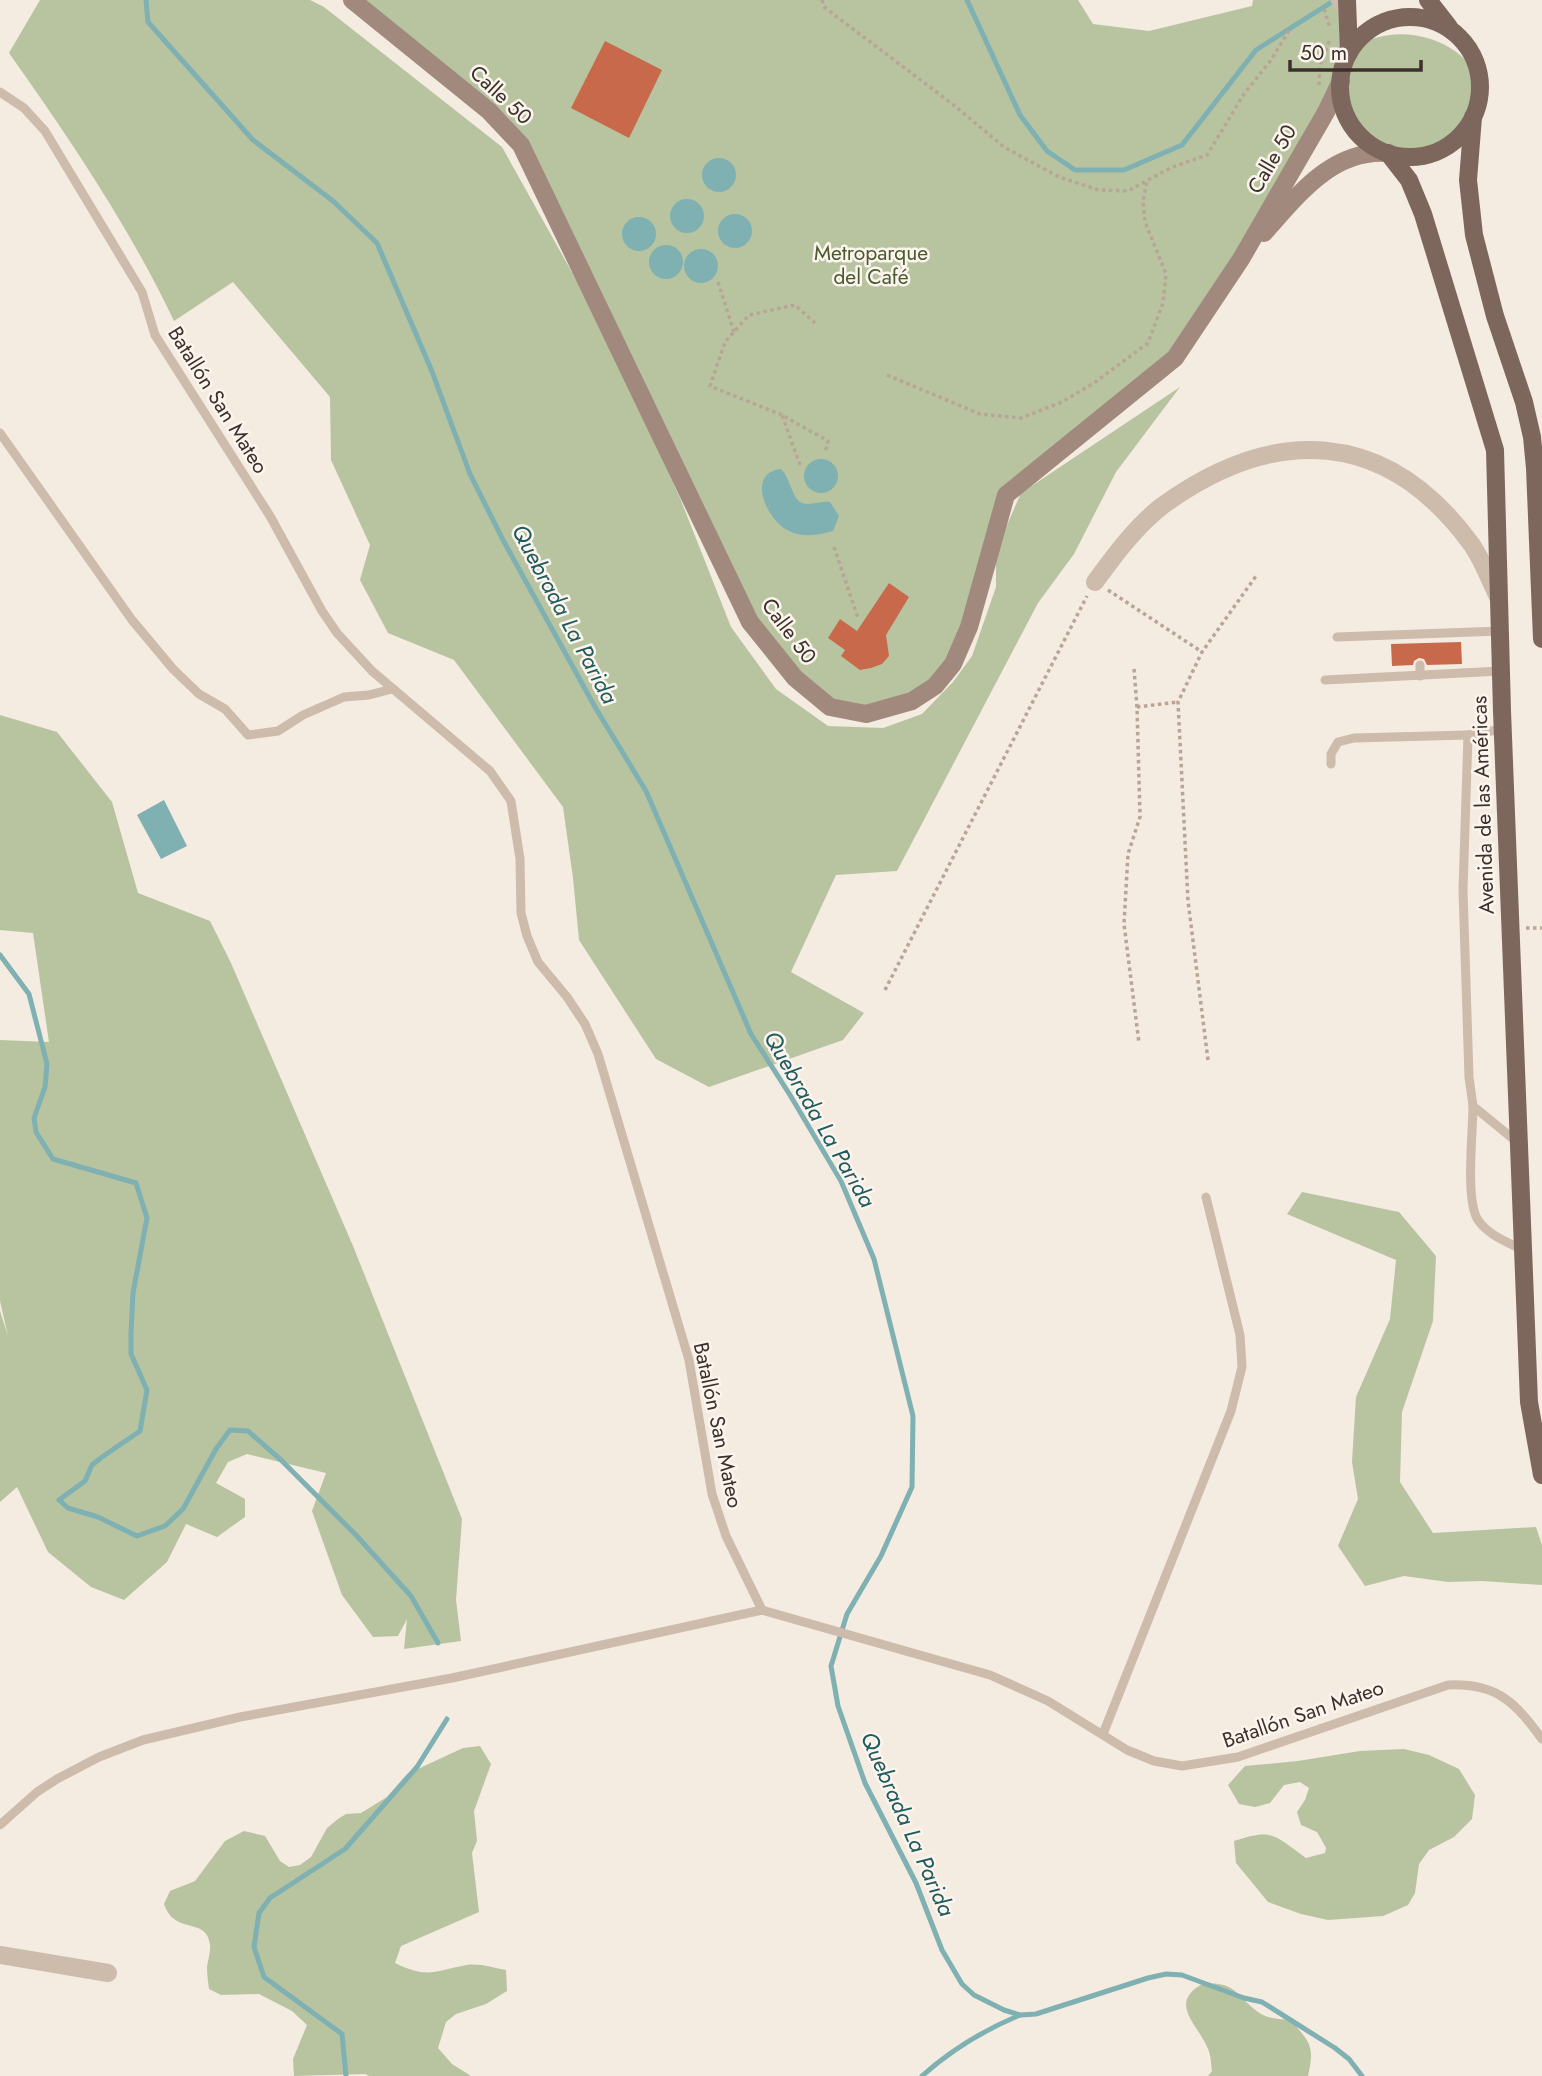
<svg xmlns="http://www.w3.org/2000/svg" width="1542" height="2076" viewBox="0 0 1542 2076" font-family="Jost,sans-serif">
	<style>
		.green { fill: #b8c4a0 }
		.water { fill: #7fb0b2 }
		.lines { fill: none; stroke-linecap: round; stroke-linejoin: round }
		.stream { stroke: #7fb0b2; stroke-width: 5 }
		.building { fill: #c8694b }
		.path { stroke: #b9a596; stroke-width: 3.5; stroke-dasharray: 3.5 3.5; stroke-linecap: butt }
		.lane { stroke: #cdbbac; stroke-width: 9 }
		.street { stroke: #cdbbac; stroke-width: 18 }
		.secondary { stroke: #a18a7d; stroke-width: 18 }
		.primary { stroke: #7d675c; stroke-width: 18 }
		.labels { text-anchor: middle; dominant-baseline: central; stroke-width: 5; stroke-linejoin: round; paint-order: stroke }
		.street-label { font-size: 21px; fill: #3b302b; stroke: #fbf5ee }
		.park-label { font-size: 21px; fill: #4a5a2e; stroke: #fbf5ee }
		.water-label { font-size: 23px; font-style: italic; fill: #1f5a5e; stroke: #fbf5ee }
	</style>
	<rect width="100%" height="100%" fill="#f4ebe1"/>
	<g class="green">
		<path d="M40,0H310L324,7L502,147L574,276L633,396L680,498L731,627L776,689L828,726L883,728L922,714L953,682L972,656L996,587V550L1021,493L1180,387L1116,472L1074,554L1038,603L897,871L836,875L791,972L864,1013L843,1040L709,1087L656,1059L579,940L573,878L563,807L454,660L388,633L360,580L370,545L331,460L330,397L233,282L174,321C129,226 69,138 9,53Z"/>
		<path d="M352,0H1078L1093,24L1149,31L1252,6L1253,0H1347L1350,51C1417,0 1534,76 1453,142C1438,154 1417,159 1397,155C1367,149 1350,125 1342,97L1175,358L1006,495L953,664L890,708L830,707L750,622L521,145Z"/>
		<path d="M0,715L57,732L112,802L138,893L210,921L231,963L353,1246L462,1519L456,1600L461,1641L404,1649L407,1619L398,1636L373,1637L342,1595L312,1511L326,1473L247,1454L228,1462L216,1483L245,1499V1517L217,1537L186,1524L167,1562L124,1600L91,1587L48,1552L17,1487L0,1502V1311L8,1336L0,1301V1040L49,1042L33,933L0,930Z"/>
		<path d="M1302,1192L1399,1212L1436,1256L1433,1321L1402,1412L1400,1482L1433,1533L1536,1527L1542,1545V1585L1482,1581L1448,1582L1404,1576L1365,1586L1338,1546L1358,1499L1352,1462L1356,1397L1390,1319L1396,1260L1287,1214Z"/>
		<path d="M480,1746L491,1764L474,1811L477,1841L472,1853L479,1912L401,1946L395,1963C428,1979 434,1971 467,1965C479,1963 494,1968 506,1970L507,1991L486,2004L456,2014L446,2022L438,2048L452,2064L471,2076H369L365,2074L294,2076L293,2059L307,2025L292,2011L259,1994L221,1995L209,1989C208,1982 207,1974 207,1967C208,1960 211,1951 210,1944C206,1916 175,1936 164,1904L170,1891L195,1881L225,1841L244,1831L265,1836L280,1861L289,1867L300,1865L311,1857L327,1828L338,1819L346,1814L361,1813L387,1797L407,1774L463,1748Z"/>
		<path d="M1404,1749L1429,1755L1459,1769L1475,1795L1472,1819L1454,1837L1429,1850L1419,1864L1415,1893L1408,1905L1383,1916L1328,1920L1301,1914L1268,1902L1236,1863L1234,1841C1273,1828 1274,1835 1306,1858L1325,1853L1326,1848L1317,1832L1301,1825L1297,1812L1305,1800L1309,1788L1300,1782L1284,1785L1270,1803L1255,1807L1239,1804L1228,1785L1245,1766L1298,1761L1360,1751Z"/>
		<path d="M1204,1983C1238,1983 1234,1994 1258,2012C1267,2019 1280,2019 1291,2020C1310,2043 1315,2046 1308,2076H1208L1212,2071C1211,2064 1211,2055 1208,2049C1199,2025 1166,2003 1204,1983Z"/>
	</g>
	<g class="water">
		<circle cx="719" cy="175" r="17"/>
		<circle cx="687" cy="216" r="17"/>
		<circle cx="735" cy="231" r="17"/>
		<circle cx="639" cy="234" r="17"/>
		<circle cx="666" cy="262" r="17"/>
		<circle cx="701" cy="266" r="17"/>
		<circle cx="821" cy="476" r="17"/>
		<path d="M781,469C790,477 792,499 802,503C810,506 821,501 830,502L839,516L833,531C819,535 803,538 789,531C767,521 745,473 781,469Z"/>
		<path d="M164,800L187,846L161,859L137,815Z"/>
	</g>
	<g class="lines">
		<g class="stream">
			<path d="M146,0L148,22L253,140L333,201L377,243L431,369L470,474L503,540L595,707L646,791L751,1034L790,1095L841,1181L874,1259L913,1416L912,1487L881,1556L847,1614L831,1666L838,1706L865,1783L916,1883L942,1950L962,1984L974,1995L1004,2010L1020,2015L1036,2014L1148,1978L1166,1974L1182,1975L1244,1998L1262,2002L1335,2048L1349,2059L1362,2076"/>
			<path d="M967,0L1020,115L1047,151L1075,170H1124L1182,145L1256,50L1335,0"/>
			<path d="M0,955L29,994L47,1064L45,1087L34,1118L36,1132L53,1159L136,1183L147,1218L133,1293L131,1333V1354L147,1390L140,1431L102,1457L92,1465L85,1481L59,1500L68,1508L98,1517L137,1536L165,1526L183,1509L216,1449L230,1430L248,1431L281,1460L355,1534L411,1596L438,1643"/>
			<path d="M346,2076L342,2034L264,1977L254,1947L259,1913L270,1898L345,1849L417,1767L447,1719"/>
			<path d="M922,2076C951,2050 984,2030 1020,2015"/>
		</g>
	</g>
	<g class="building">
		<path d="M605,41L662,70L629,138L571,108Z"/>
		<path d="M889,583L909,597L886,635L889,656L882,664L871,668L860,670L841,656L845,650L828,638L840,619L857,631Z"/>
		<path d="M1461,642L1462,664L1427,665L1424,659L1419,658L1414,661L1413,665L1392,666L1391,644Z"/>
	</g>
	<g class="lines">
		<g class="path">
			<path d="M822,0L824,7L955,106L1004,147L1059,177L1099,190L1128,191L1170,168L1207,155L1244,94L1271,60L1290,29"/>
			<path d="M1324,9L1330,28"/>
			<path d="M1319,85L1320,65L1330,39"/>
			<path d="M718,282L734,332"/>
			<path d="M887,375L980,414L1021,418L1062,402L1094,383L1148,343L1163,303L1166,274L1145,222L1143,201L1147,181"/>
			<path d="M782,415L710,386L725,342L749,315L795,305L815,323"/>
			<path d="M800,465L782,415L828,441L825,453"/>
			<path d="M834,547L858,618"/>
			<path d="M1108,590L1202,652"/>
			<path d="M1134,669L1137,707L1140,817L1128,854L1124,924L1139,1043"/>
			<path d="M1137,707L1178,702"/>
			<path d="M1526,928H1542"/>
			<path d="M885,990L1087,596"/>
			<path d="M1208,1060L1188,901L1178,702L1202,652L1256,576"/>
		</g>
		<g class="lane">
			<path d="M1335,0L1345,16"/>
			<path d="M0,92L24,108L45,131L142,292L155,335L270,516L322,611L337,633L372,671L490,771L511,801L520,859L521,913L527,936L538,962L567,997L585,1024L598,1054L689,1360L712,1494L726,1536L762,1610"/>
			<path d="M0,433L132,620L173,669L199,694L225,709L248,735L278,731L303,715L344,697L369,695L392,689"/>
			<path d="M1337,637L1500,631"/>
			<path d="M1420,665V676"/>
			<path d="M1325,680L1501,671"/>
			<path d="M1503,729L1468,735L1463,890L1469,1077L1473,1106L1517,1142"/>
			<path d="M1331,764V754L1338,742L1354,738L1468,735"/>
			<path d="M1473,1106C1473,1131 1465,1201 1478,1220C1488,1235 1507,1242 1523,1250"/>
			<path d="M1103,1734L1231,1411L1242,1367L1240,1335L1206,1197"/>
			<path d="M0,1825L37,1792L57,1779L99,1757L143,1740L240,1717L452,1678L762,1610L990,1675L1048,1701L1127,1750L1154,1761L1182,1766L1238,1757L1448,1685C1497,1683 1515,1702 1542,1739"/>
		</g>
		<g class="street">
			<path d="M1095,582C1114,556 1136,526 1162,506C1275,424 1387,428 1472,545C1483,561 1490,581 1498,597"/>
			<path d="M0,1955L108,1973"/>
		</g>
		<g class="secondary">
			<path d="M352,0L489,111L521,145L750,622L795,678L830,707L866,714L912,701L935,686L953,664L969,627L1006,495L1175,358L1241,259L1326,112L1341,81"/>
			<path d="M1264,233C1298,195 1332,149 1388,153"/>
		</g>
		<g class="primary">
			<path d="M1347,0L1349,53"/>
			<path d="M1428,0L1449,27"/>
			<circle cx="1410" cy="87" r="70"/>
			<path d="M1473,117L1468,180L1474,235L1495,316L1524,402L1532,437L1535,468L1542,639"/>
			<path d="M1388,153L1409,180L1423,214L1495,450L1502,711L1529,1402L1542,1475"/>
		</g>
	</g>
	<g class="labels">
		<g class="street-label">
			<text transform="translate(501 95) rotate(43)">Calle 50</text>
			<text transform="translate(1272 159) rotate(-60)">Calle 50</text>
			<text transform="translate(218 400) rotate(58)">Batallón San Mateo</text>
			<text transform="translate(789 631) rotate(53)">Calle 50</text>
			<text transform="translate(1483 805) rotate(-92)">Avenida de las Américas</text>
			<text transform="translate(718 1425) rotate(78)">Batallón San Mateo</text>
			<text transform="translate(1303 1714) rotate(-19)">Batallón San Mateo</text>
		</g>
		<g class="park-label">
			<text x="871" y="253">Metroparque<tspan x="871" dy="24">del Café</tspan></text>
		</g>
		<g class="water-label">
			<text transform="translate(565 614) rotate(62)">Quebrada La Parida</text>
			<text transform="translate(820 1119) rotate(60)">Quebrada La Parida</text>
			<text transform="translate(908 1824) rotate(66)">Quebrada La Parida</text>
		</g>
	</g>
	<path d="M1290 60v10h131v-10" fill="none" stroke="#3b302b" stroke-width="3.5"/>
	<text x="1300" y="60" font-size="21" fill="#3b302b" stroke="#fbf5ee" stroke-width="5" paint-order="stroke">50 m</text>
</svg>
